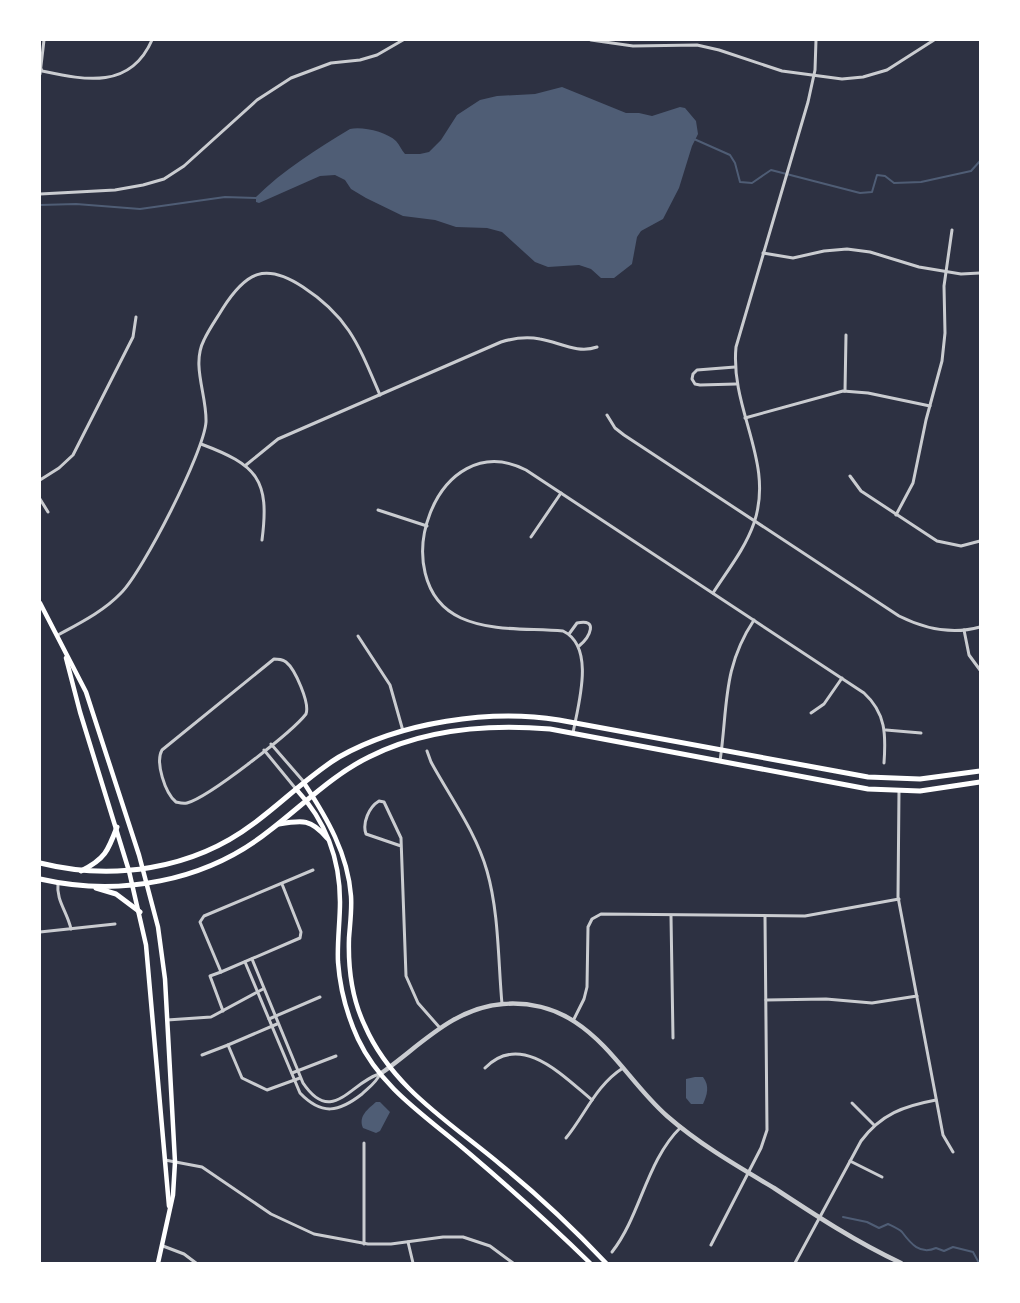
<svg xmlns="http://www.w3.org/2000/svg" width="1020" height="1303" viewBox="0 0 1020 1303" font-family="'Archivo Narrow',sans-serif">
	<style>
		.water { fill: #4f5d75 }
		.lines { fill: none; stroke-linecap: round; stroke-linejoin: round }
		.stream { stroke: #4f5d75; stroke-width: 2 }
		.minor { stroke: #caccd0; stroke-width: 3 }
		.tertiary { stroke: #caccd0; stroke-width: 4.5 }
		.secondary { stroke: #fff; stroke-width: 4.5 }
		.primary { stroke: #fff; stroke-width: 5 }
	</style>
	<rect width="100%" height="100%" fill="#2d3142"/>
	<g class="water">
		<path d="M562,87L626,113H639L652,116L680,107L685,108L696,121L698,134L692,146L679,188L663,219L641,231L637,237L632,264L614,278H601L591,269L579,265L548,267L535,262L502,232L487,228L456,227L435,220L403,216L366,198L351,189L345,180L335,175L320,176L259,203L256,202V197C283,170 317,149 350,129C362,126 387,132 396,141C400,145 401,150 405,154H420L429,152L441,140L457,115L480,100L497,96L535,94Z"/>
		<path d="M695,1077H703C710,1086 707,1095 703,1104H691L686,1098V1079Z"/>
		<path d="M376,1102H380L390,1112L380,1131L376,1133L363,1128C358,1116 368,1109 376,1102Z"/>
	</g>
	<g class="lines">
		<g class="stream">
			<path d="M694,139L730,155L735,163L740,182L752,183L771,170L860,193L872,192L877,175L885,176L894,183L921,182L971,171L980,161"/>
			<path d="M40,205L76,204L140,209L225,197L256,198"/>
			<path d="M843,1217L867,1222L879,1228L888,1224C892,1226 899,1229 902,1232C911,1244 920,1255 936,1248L944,1251L953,1247L973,1252L979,1263"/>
		</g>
		<g class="minor">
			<path d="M591,40L633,46L697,45L719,50L782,71L842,79L863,77L887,70L934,40"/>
			<path d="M41,69L42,71C85,80 130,90 152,40"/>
			<path d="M40,74L44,40"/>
			<path d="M40,194L115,190L143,185L164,179L184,166L257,100L291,78L331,63L360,60L377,55L403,40"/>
			<path d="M763,253L793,258L824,251L847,249L870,252L919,267L961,274L980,273"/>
			<path d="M735,367L697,370L693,374L692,379L695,384L700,385L736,384"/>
			<path d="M845,391L846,335"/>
			<path d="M607,415L615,428L624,435L899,616C925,629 952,635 980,627"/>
			<path d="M745,418L843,391L868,393L930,406"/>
			<path d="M201,444C257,465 270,479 262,540"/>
			<path d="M246,465L278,439L501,342C514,338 526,336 540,339C559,342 577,354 597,347"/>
			<path d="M850,476L861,491L937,541L961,546L980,541"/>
			<path d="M40,480L59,468L73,455L133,337L136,317"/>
			<path d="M40,499L48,512"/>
			<path d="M378,510L427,526"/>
			<path d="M896,515L913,483L926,420L942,361L945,333L944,286L952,230"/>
			<path d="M531,537L561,493"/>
			<path d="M713,593C727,571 745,549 754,523C775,462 730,410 736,347L808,102L815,70L816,40"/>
			<path d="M964,630L969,655L980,670"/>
			<path d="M569,634L577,623C599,618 590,637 579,646"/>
			<path d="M58,635C80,623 104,611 121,593C143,571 204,452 206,422C207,395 191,365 204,340C209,329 217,318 223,308C246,272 265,262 303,287C349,317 359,346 380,395"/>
			<path d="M358,636L390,685L403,731"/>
			<path d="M274,659C279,659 282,659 286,662C295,669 310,703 306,714C292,732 209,797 187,803C183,804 180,803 176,802C165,793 155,762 162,750Z"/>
			<path d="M811,713L824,704L842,678"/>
			<path d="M886,730L921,733"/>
			<path d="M573,733C578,705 596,647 563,631C529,628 492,632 461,618C382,582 436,424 526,470L864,693C886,713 886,735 884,763"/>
			<path d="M271,744L304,782"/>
			<path d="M264,750L296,789"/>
			<path d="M427,751L431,762C450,797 476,832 487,871C499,913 498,960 502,1004"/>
			<path d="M720,761C728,707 722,668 754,620"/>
			<path d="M899,791L898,897L943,1135L953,1152"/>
			<path d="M401,846L366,834C362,823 369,807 379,801L384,802L401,838L406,976L418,1003L440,1028"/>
			<path d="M58,883C56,901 67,911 71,929"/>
			<path d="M282,884L301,932L300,938L221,972L200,922L204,916L313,870"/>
			<path d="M671,916L673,1038"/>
			<path d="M40,932L115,924"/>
			<path d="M252,959L303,1083C332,1126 350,1083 379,1074"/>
			<path d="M245,962L300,1093C322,1116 339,1112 362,1094C369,1087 376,1083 380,1074"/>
			<path d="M221,972L210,976L223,1011"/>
			<path d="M766,1000L826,999L872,1003L917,996"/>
			<path d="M269,1019L320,997"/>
			<path d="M167,1020L211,1017L263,989"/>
			<path d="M573,1021L584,999L587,987L588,927L592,919L601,914L805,916L899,899"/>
			<path d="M277,1024L228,1045L242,1078L267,1090L300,1078"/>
			<path d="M202,1055L228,1045"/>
			<path d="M485,1068C521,1031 563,1076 592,1100"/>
			<path d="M292,1073L336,1056"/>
			<path d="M852,1103L874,1125"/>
			<path d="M566,1138C585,1115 596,1085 623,1068"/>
			<path d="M165,1160L202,1167L271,1214L314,1234L368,1244H391L443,1237H463L490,1246L513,1263"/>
			<path d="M850,1161L882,1177"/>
			<path d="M408,1242L413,1263"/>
			<path d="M364,1244V1143"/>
			<path d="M711,1245L761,1148L767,1130L765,917"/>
			<path d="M163,1246L184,1254L196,1263"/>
			<path d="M612,1252C641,1215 646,1161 681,1127"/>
			<path d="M795,1263L861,1141C881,1114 904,1106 936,1100"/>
		</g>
		<path class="tertiary" d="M380,1074C419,1047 452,1008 503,1004C528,1002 554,1008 575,1022C612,1046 634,1087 667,1116C699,1144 737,1166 774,1188C815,1215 856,1242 901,1263"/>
		<g class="secondary">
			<path d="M40,603L86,692L139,855L158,927L165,979L175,1162L173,1195L158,1263"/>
			<path d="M66,658L80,712L129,871L146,945L169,1206"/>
			<path d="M304,783C327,818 348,854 351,896C352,910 350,924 349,938C348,968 352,999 365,1026C392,1088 451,1123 501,1165C538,1195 573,1228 606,1263"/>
			<path d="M296,789C325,820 340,859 340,902C340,922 337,942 338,962C340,989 347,1015 358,1039C382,1090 429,1118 470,1154C511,1189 551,1225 590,1263"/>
		</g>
		<g class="primary">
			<path d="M279,824C303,820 311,819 327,838"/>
			<path d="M40,863C112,881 192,870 253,824C282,803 308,776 339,757C401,722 490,709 559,720L868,777L920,779L980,771"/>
			<path d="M81,871C105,859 108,851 117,827"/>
			<path d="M40,879C119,897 205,882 269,831C302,806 332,775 369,757C424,729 490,724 550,729L868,789L920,791L980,782"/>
			<path d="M96,888L116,894L140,912"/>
		</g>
	</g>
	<rect width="1020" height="1303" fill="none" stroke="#ffffff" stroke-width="82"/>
</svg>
